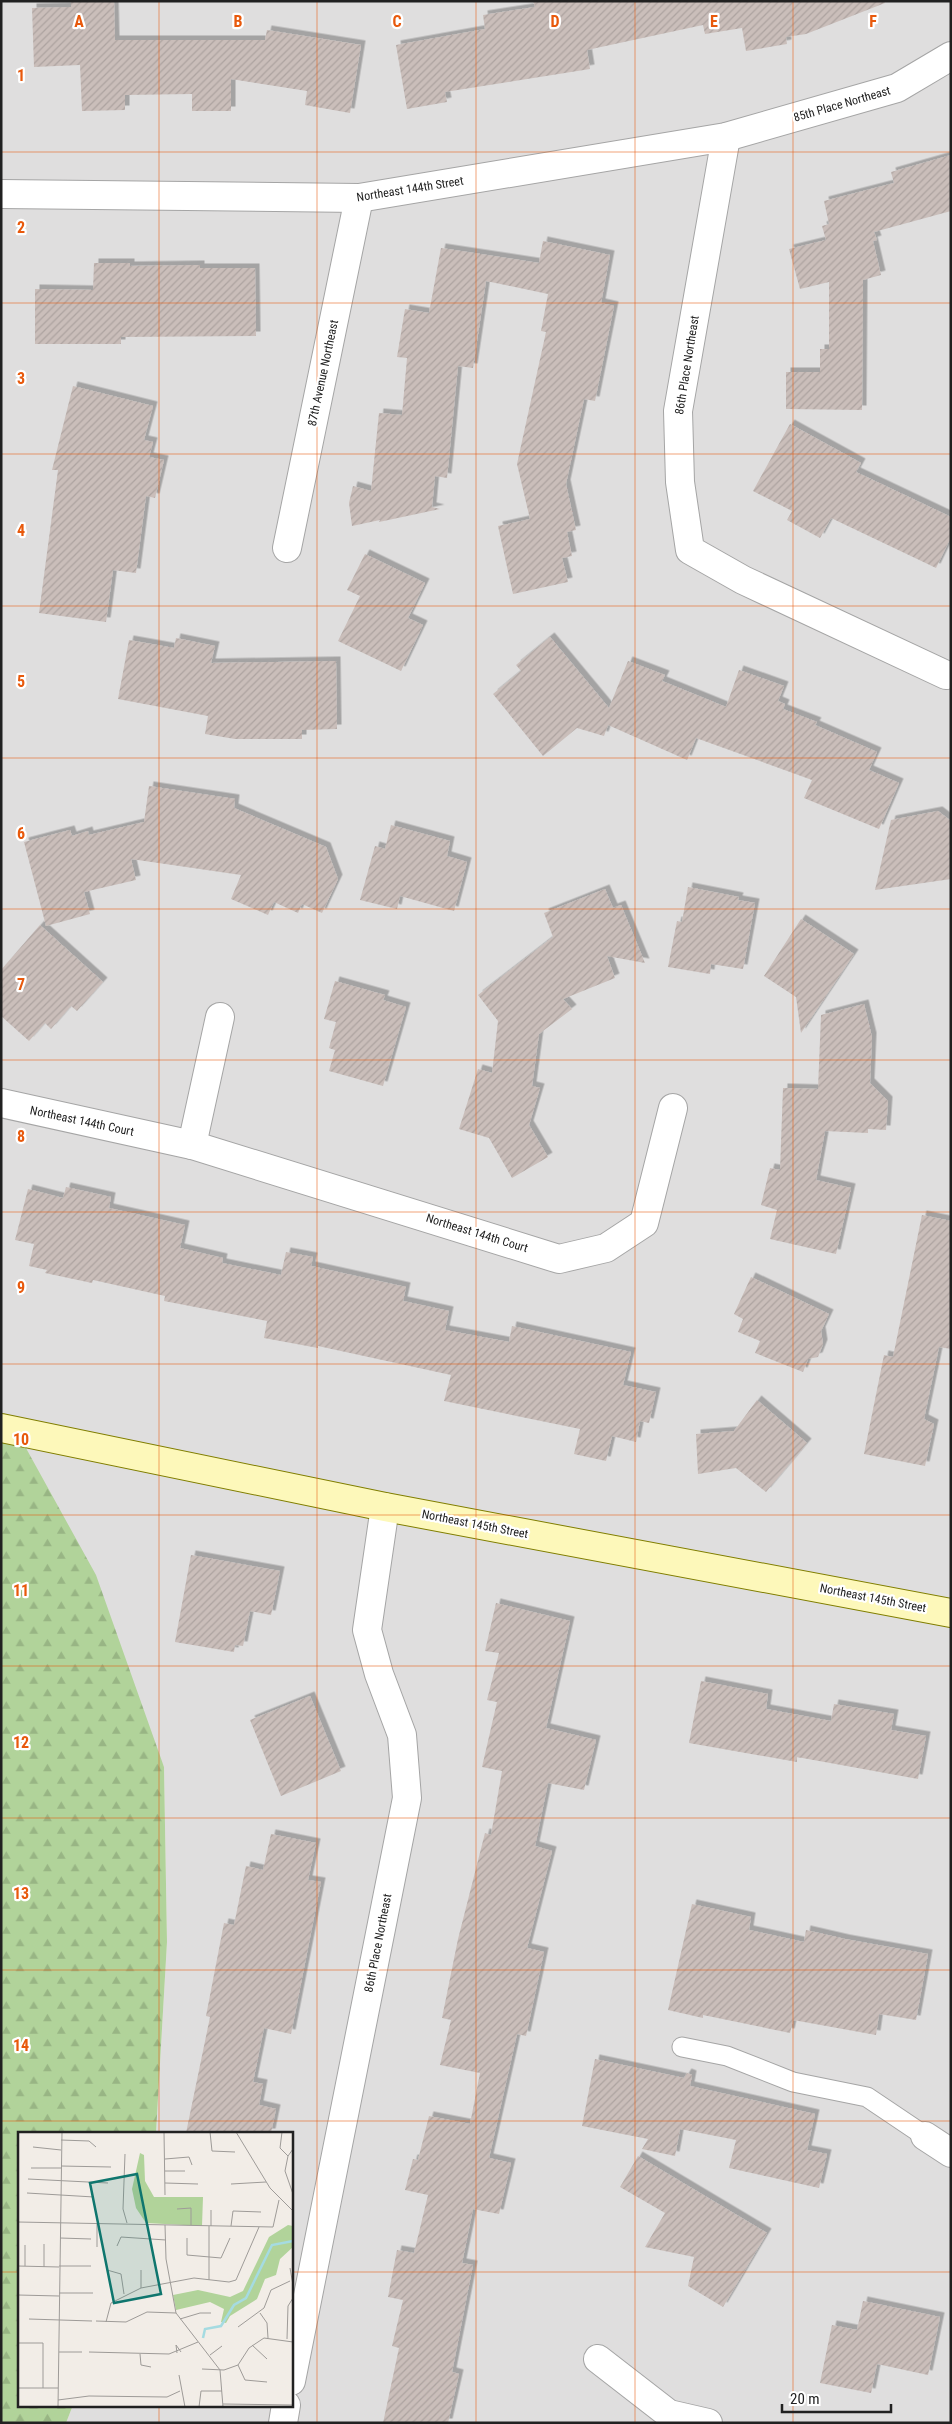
<svg xmlns="http://www.w3.org/2000/svg" width="952" height="2424" viewBox="0 0 952 2424" font-family="'Roboto Condensed',sans-serif">
	<style>
		.residential { fill: #dfdede }
		.forest { fill: url(#forest-firs) }
		.building { fill: url(#building-hatch); filter: url(#shadow) }
		.lines { fill: none; stroke-linecap: round; stroke-linejoin: round }
		.lane-casing { stroke: #a5a5a5; stroke-width: 21 }
		.street-casing { stroke: #a5a5a5; stroke-width: 30 }
		.secondary-casing { stroke: #807e00; stroke-width: 30 }
		.lane { stroke: #fff; stroke-width: 19 }
		.street { stroke: #fff; stroke-width: 28 }
		.secondary { stroke: #fdf8ba; stroke-width: 28 }
		.grid { fill: none; stroke: #e8590c; stroke-width: 1; stroke-opacity: 0.55 }
		.labels { text-anchor: middle; dominant-baseline: central; stroke-width: 4.5; stroke-linejoin: round; paint-order: stroke }
		.street-label { font-size: 12px; fill: #212121; stroke: #fff }
		.inset-river { fill: none; stroke: #a5dbe1; stroke-width: 2.5 }
		.inset-road { fill: none; stroke: #9e9b98; stroke-width: 1 }
		.view { fill: #0f766e; fill-opacity: 0.15; stroke: #0f766e; stroke-width: 2.5 }
		.inset-edge { fill: none; stroke: #212121; stroke-width: 2.5 }
		.grid-label { font-size: 16px; text-anchor: middle; font-weight: bold; fill: #e8590c; stroke: #fff; stroke-width: 4.5; stroke-linejoin: round; paint-order: stroke }
	</style>
	<defs>
		<pattern id="forest-firs" width="22" height="20" patternUnits="userSpaceOnUse" patternTransform="scale(1.25)"><rect width="22" height="20" fill="#b1d39a"/><path d="M5 1l3.5 6h-7zM16 11l3.5 6h-7z" fill="#98b584"/></pattern>
		<pattern id="building-hatch" width="6" height="6" patternUnits="userSpaceOnUse" patternTransform="scale(1.25)"><rect width="6" height="6" fill="#cabeba"/><path d="M-1 1l2-2M0 6l6-6M5 7l2-2" fill="none" stroke="#ada3a0"/></pattern>
		<filter id="shadow"><feDropShadow dx="4.5" dy="-4.5" stdDeviation="0" flood-color="#0004"/></filter>
	</defs>
	<rect width="100%" height="100%" fill="#f2ede7"/>
	<path class="residential" d="M1,1H951V2423H66L73,2405H291V2133H156L167,1942L164,1767L1,1427Z"/>
	<path class="forest" d="M1,1427L16,1430L96,1575L164,1767L167,1942L156,2133H19V2405H73L66,2423H1Z"/>
	<g class="building">
		<path d="M71,1H114L115,40H265L267,30L361,45L350,113L305,105L307,91L231,79V111H192V94L125,95V110L82,111L80,65L34,67L32,8L71,7Z"/>
		<path d="M533,1H884L885,3L806,34L786,37L787,44L746,51L742,28L705,34L703,25L587,50L590,69L445,92L447,102L407,109L396,45L485,29L483,15L535,7Z"/>
		<path d="M951,155V211L874,232L877,240L873,241L881,275L863,280L862,410L786,409V372H820V349H829V282L800,289L789,249L826,240L822,226L829,224L824,201L894,183L891,172Z"/>
		<path d="M543,241L610,255L601,303L614,306L595,401L584,399L566,484L576,530L567,532L572,556L562,558L568,582L513,594L498,526L530,519L517,464L546,332L541,331L548,294L486,281L473,368L458,366L447,478L435,476L432,507L440,509L379,522L380,520L352,526L349,503L353,486L371,491L379,413L402,415L407,358L397,357L405,309L429,313L441,248L539,263Z"/>
		<path d="M94,263H130V266L200,265V268H255L256,336L121,337V344H35V289L93,290Z"/>
		<path d="M73,386L153,406L144,440L153,442L149,457L164,460L155,498L146,496L136,573L113,570L106,622L39,613L58,470H52Z"/>
		<path d="M790,424L861,463L856,472L951,517V537L936,568L831,518L820,538L787,520L792,511L753,491Z"/>
		<path d="M365,554L425,583L408,618L423,625L401,671L338,641L360,596L347,590Z"/>
		<path d="M550,637L609,708L628,661L665,675L662,681L726,707L739,670L784,686L778,701L785,704L783,709L817,722L815,725L877,752L869,770L899,783L879,829L804,798L812,780L696,738L687,760L608,725L604,736L577,728L543,756L493,694L521,671L516,665Z"/>
		<path d="M176,638L215,646L211,663L336,661L337,729L302,730V739H235L205,734L208,716L118,699L129,640L174,648Z"/>
		<path d="M149,786L235,799L234,808L326,847L338,879L322,913L302,904L298,913L274,902L268,915L231,899L241,875L131,859L136,880L84,892L90,914L46,926L24,842L70,830L72,836L88,831L89,835L144,822Z"/>
		<path d="M938,811L951,821V879L875,890L891,820Z"/>
		<path d="M391,825L450,841L447,856L467,862L454,911L400,896L397,909L360,900L375,846L385,849Z"/>
		<path d="M688,887L739,897L738,900L755,903L743,969L711,964L710,974L668,967L677,921L682,922Z"/>
		<path d="M605,889L613,908L621,905L645,963L607,956L615,978L563,999L572,1009L539,1034L532,1086L540,1088L529,1125L548,1157L512,1178L489,1138L459,1129L478,1069L492,1073L498,1021L478,995L553,937L544,913Z"/>
		<path d="M801,919L854,954L801,1033L796,997L764,976Z"/>
		<path d="M40,925L103,982L77,1011L71,1006L51,1029L45,1023L29,1041L1,1016V970Z"/>
		<path d="M335,981L385,995L383,1000L406,1007L383,1086L329,1071L335,1050L329,1048L336,1022L324,1019Z"/>
		<path d="M864,1004L872,1037L870,1083L888,1101L886,1130L868,1129V1133L825,1131L816,1180L851,1188L836,1254L770,1239L777,1210L761,1205L770,1168L780,1170L783,1088L818,1089L821,1015Z"/>
		<path d="M66,1187L111,1197L109,1208L185,1225L180,1248L223,1258L222,1263L281,1275L286,1252L313,1257L311,1266L406,1287L403,1301L449,1311L445,1330L509,1342L512,1326L631,1352L623,1385L656,1392L649,1423L640,1421L636,1442L612,1436L606,1461L574,1454L580,1429L444,1401L451,1375L318,1346V1348L264,1338L267,1321L164,1301L165,1296L93,1280L92,1283L45,1273L47,1270L29,1266L34,1244L15,1240L28,1189L63,1198Z"/>
		<path d="M922,1215L951,1221V1349L939,1347L924,1419L934,1424L925,1466L864,1454L884,1355L893,1357Z"/>
		<path d="M751,1277L829,1314L821,1331L823,1344L818,1357L808,1359L803,1372L755,1353L760,1341L738,1332L743,1319L734,1314Z"/>
		<path d="M757,1400L807,1443L766,1492L736,1468L698,1474L696,1434L734,1431Z"/>
		<path d="M191,1555L280,1571L271,1615L250,1611L243,1646L235,1645L234,1652L175,1642Z"/>
		<path d="M496,1603L570,1621L546,1728L596,1740L584,1790L548,1783L535,1846L552,1851L527,1948L544,1952L526,2036L517,2034L489,2158L511,2163L499,2214L473,2209L462,2263L473,2265L452,2372L459,2374L448,2423H383L399,2348L392,2346L403,2300L388,2297L397,2250L414,2253L428,2195L405,2190L413,2159L418,2160L429,2116L470,2124L480,2073L440,2065L451,2020L442,2018L458,1939L485,1833L491,1835L502,1771L482,1767L497,1702L487,1700L499,1653L485,1651Z"/>
		<path d="M701,1681L768,1694L766,1709L831,1721L834,1704L894,1714L891,1730L926,1736L918,1779L797,1757V1762L689,1743Z"/>
		<path d="M310,1696L341,1771L281,1796L250,1720Z"/>
		<path d="M271,1834L316,1843L308,1880L321,1882L291,2034L264,2028L253,2082L263,2084L259,2105L276,2109L271,2133H186L210,2017L206,2016L224,1923L234,1925L246,1866L263,1870Z"/>
		<path d="M692,1904L751,1917L749,1930L804,1942L806,1930L845,1939L928,1954L916,2020L879,2014L876,2035L793,2020L790,2033L703,2015V2018L668,2010Z"/>
		<path d="M595,2059L684,2078L687,2073L692,2075L690,2086L815,2114L807,2150L827,2154L819,2188L729,2168L736,2140L680,2129L675,2156L642,2149L648,2139L582,2126Z"/>
		<path d="M638,2156L767,2233L723,2307L688,2286L694,2257L645,2247L665,2213L620,2187Z"/>
		<path d="M863,2301L940,2317L928,2375L877,2364L871,2393L820,2383L832,2325L857,2330Z"/>
	</g>
	<g class="lines">
		<defs>
			<path id="lane" d="M682,2047L727,2056L793,2082L867,2097L925,2136"/>
			<g id="street">
				<path d="M726,137L678,411L680,482L690,550L743,580L946,675"/>
				<path d="M1,194L359,198L726,137L897,88L951,56"/>
				<path d="M287,548L359,198"/>
				<path d="M1,1103L192,1145L559,1259L606,1248L644,1223L673,1108"/>
				<path d="M192,1145L220,1017"/>
				<path d="M925,2136L951,2153"/>
				<path d="M598,2359L669,2414L708,2423"/>
				<path d="M291,2381L407,1798L402,1735L379,1674L367,1630L385,1507"/>
				<path d="M283,2423L286,2405"/>
			</g>
			<path id="secondary" d="M1,1428L385,1507L951,1613"/>
		</defs>
		<use href="#lane" class="lane-casing"/>
		<use href="#street" class="street-casing"/>
		<use href="#secondary" class="secondary-casing"/>
		<use href="#lane" class="lane"/>
		<use href="#street" class="street"/>
		<use href="#secondary" class="secondary"/>
	</g>
	<path class="grid" d="M159,1V2133M317,1V2423M476,1V2423M635,1V2423M793,1V2423M1,152H951M1,303H951M1,454H951M1,606H951M1,758H951M1,909H951M1,1060H951M1,1212H951M1,1364H951M1,1515H951M1,1666H951M1,1818H951M1,1970H951M1,2121H951M1,2272H19M291,2272H951M159,2405V2423"/>
	<g class="labels">
		<g class="street-label">
			<text transform="translate(842 104) rotate(-16)">85th Place Northeast</text>
			<text transform="translate(410 189) rotate(-9)">Northeast 144th Street</text>
			<text transform="translate(687 365) rotate(-81)">86th Place Northeast</text>
			<text transform="translate(323 373) rotate(-78)">87th Avenue Northeast</text>
			<text transform="translate(82 1121) rotate(12)">Northeast 144th Court</text>
			<text transform="translate(477 1233) rotate(17)">Northeast 144th Court</text>
			<text transform="translate(475 1524) rotate(11)">Northeast 145th Street</text>
			<text transform="translate(873 1598) rotate(11)">Northeast 145th Street</text>
			<text transform="translate(378 1943) rotate(-79)">86th Place Northeast</text>
		</g>
	</g>
	<g transform="translate(18 2132)">
		<rect width="275" height="275" fill="#f2ede7"/>
		<path d="M122,21L126,23L127,49L136,65H185L184,94L128,91L118,76L114,57ZM270,93L275,94V115L262,127L258,143L247,147L239,167L212,184L208,191L203,190L206,177L192,170L158,178L155,163L180,158L212,165L225,159L251,105Z" fill="#b1d39a"/>
		<path class="inset-river" d="M185,206L187,197L203,194L216,173L228,166L254,113L275,109"/>
		<path class="inset-road" d="M146,0L147,63M192,0L194,19L217,20M218,0L252,56L275,79M264,0L262,16L270,24M43,8L71,9L78,15M15,15L43,18M275,17L270,24L267,39L275,62M107,22L105,77L109,91M147,27L171,25L174,33M275,29V48M43,34L93,35M13,36H43M147,39H167M10,47L90,51M147,51L180,52M213,52L248,50M9,61L76,65M159,77L173,76V93M193,78V94M0,90L255,95L261,68M79,91V115M147,93L148,127L158,181L202,238L205,275M191,94V148M213,94L215,79L243,80M42,106L73,107M169,106V123L203,126L212,106M26,112V135M99,114L103,105L148,108M0,134L41,135M7,134V113M41,134H73M272,136L275,153M89,138L103,142L106,162M123,156V138M41,161H75M0,163L41,164M242,181L249,191L250,206M11,187L74,189M162,187L182,181H193M78,189L108,190L129,180L158,181M88,190L93,171L123,156L176,146L211,150L218,148L241,95M220,195L246,176L253,158L272,149M269,207L270,174L275,166M0,211H25V256M234,213L249,227M41,220H64M71,220L151,222L180,210M159,221L158,213L163,220M122,222L123,233L133,235M192,223L204,214M220,233L227,248L249,250M184,237L206,238L220,233L231,216L246,206L275,210M161,243L167,275M0,256H40M40,268L71,264L149,265L162,259M205,272L275,273M40,275L44,0M181,275L183,259H204"/>
		<path class="view" d="M119,42L143,162L96,171L72,51Z"/>
		<rect width="275" height="275" class="inset-edge"/>
	</g>
	<g class="grid-label">
		<text x="79" y="27">A</text>
		<text x="238" y="27">B</text>
		<text x="397" y="27">C</text>
		<text x="555" y="27">D</text>
		<text x="714" y="27">E</text>
		<text x="873" y="27">F</text>
		<text x="21" y="81">1</text>
		<text x="21" y="233">2</text>
		<text x="21" y="384">3</text>
		<text x="21" y="536">4</text>
		<text x="21" y="687">5</text>
		<text x="21" y="839">6</text>
		<text x="21" y="990">7</text>
		<text x="21" y="1142">8</text>
		<text x="21" y="1293">9</text>
		<text x="21" y="1445">10</text>
		<text x="21" y="1596">11</text>
		<text x="21" y="1748">12</text>
		<text x="21" y="1899">13</text>
		<text x="21" y="2051">14</text>
	</g>
	<rect width="952" height="2424" fill="none" stroke="#212121" stroke-width="5"/>
	<path d="M782 2404v8h109v-8" fill="none" stroke="#212121" stroke-width="2.5"/>
	<text x="790" y="2404" font-size="15" fill="#212121" stroke="#ffffff" stroke-width="4" paint-order="stroke">20 m</text>
</svg>
